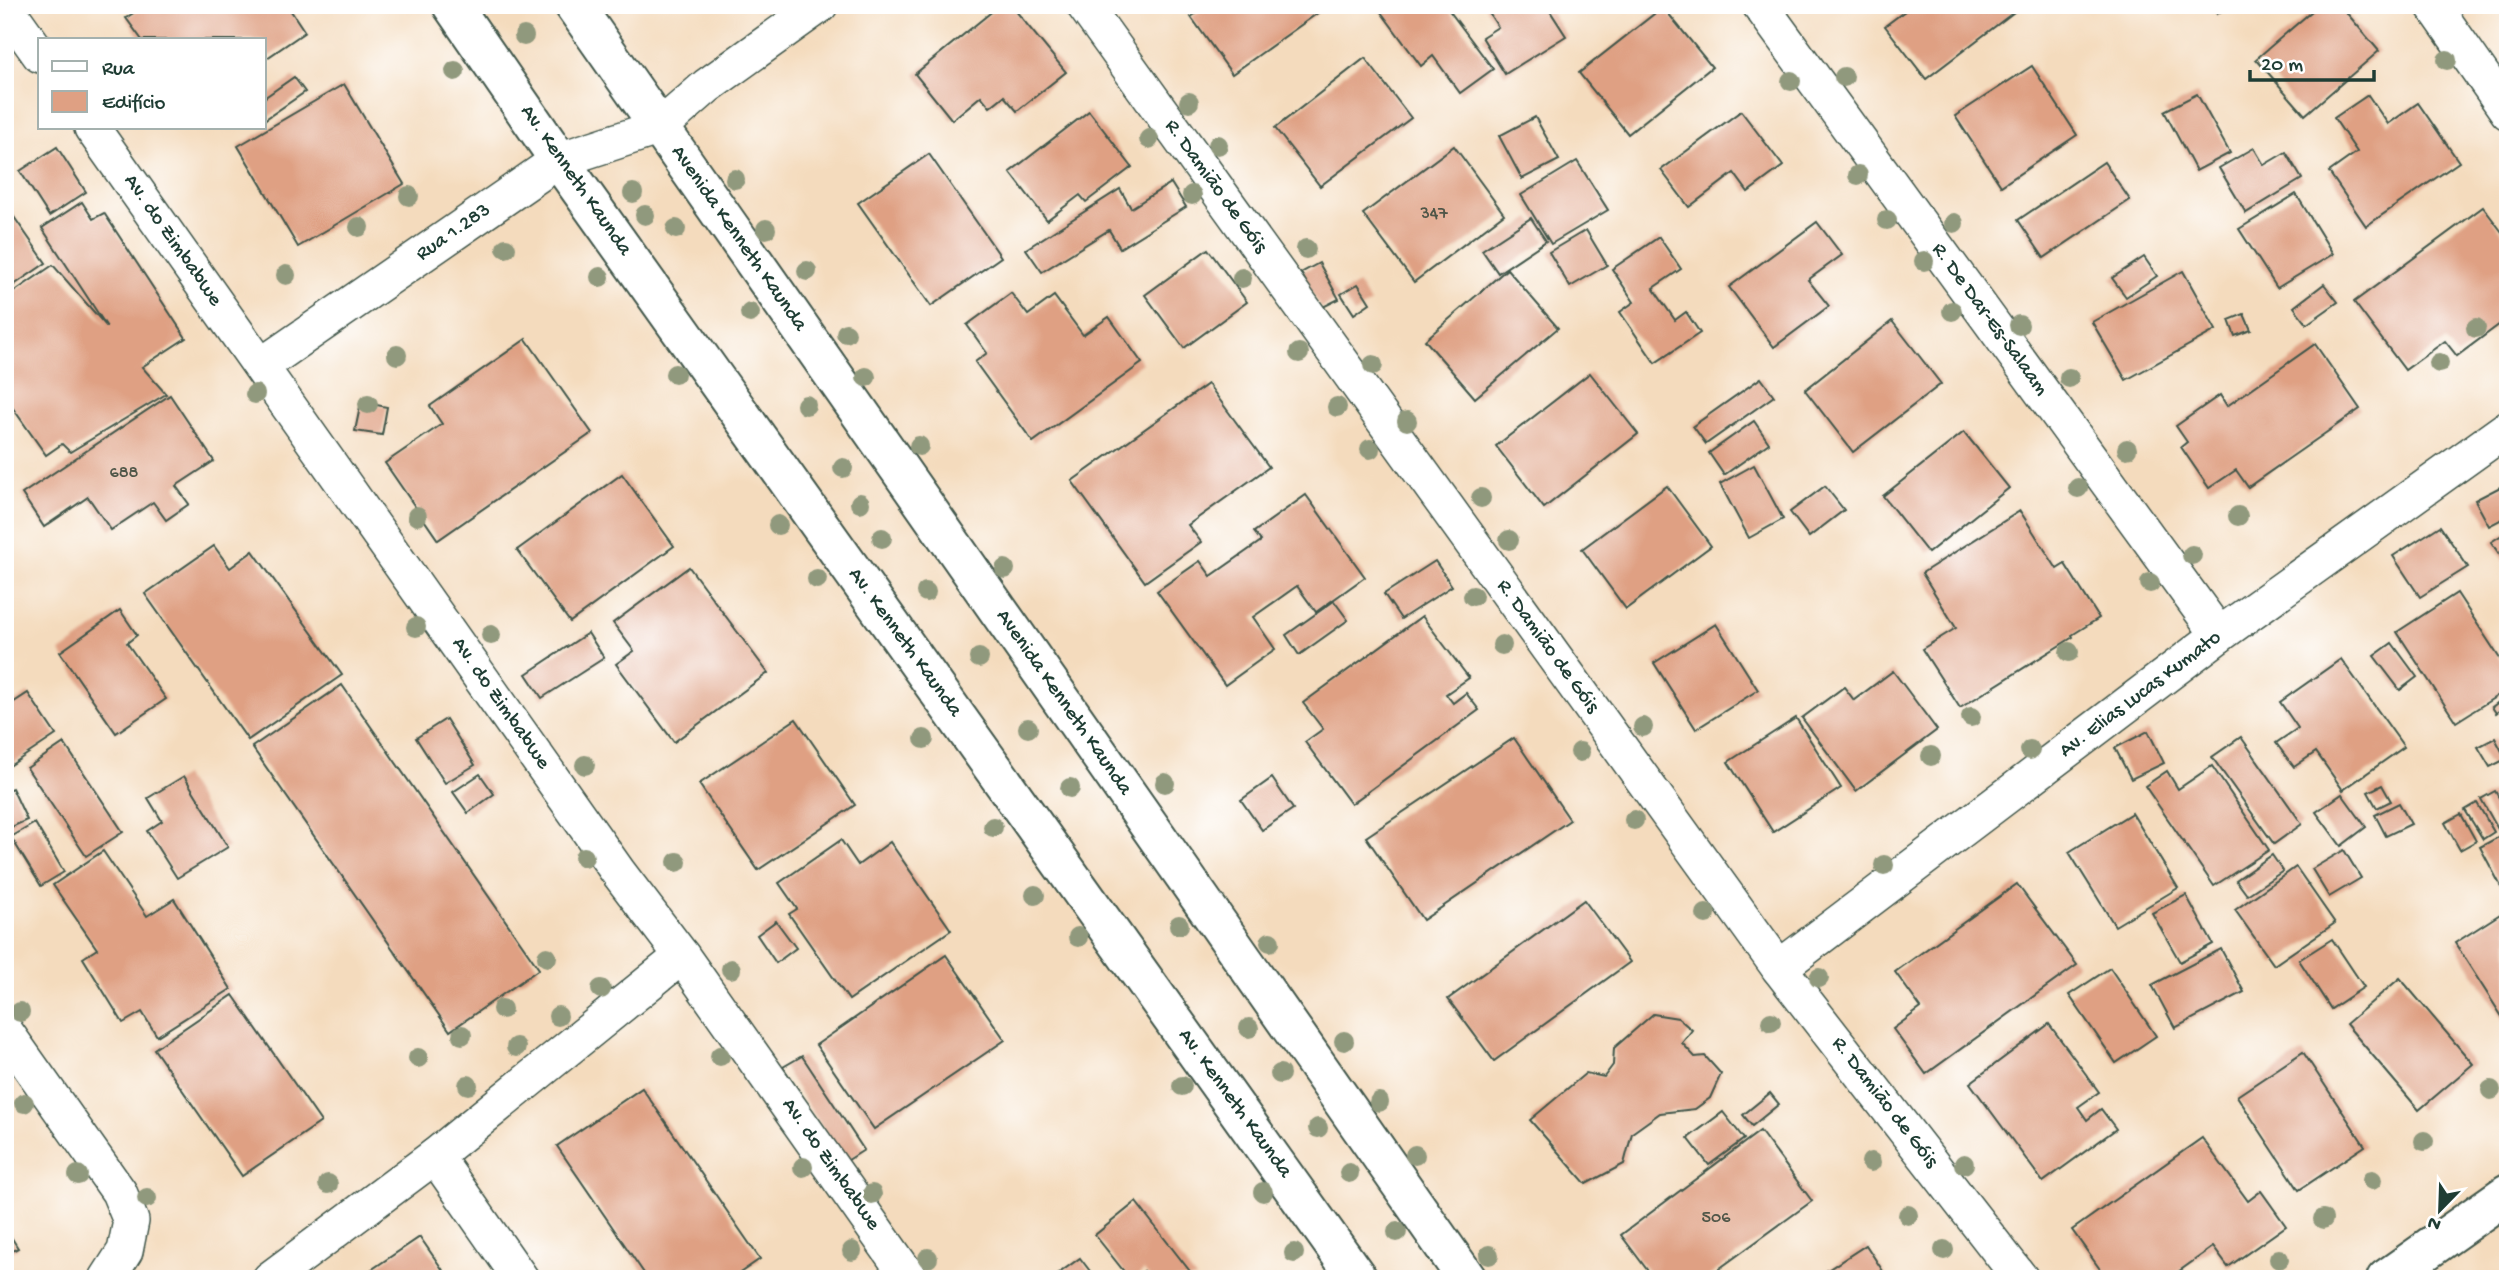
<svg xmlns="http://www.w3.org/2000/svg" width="2513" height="1284" viewBox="0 0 2513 1284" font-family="'Gochi Hand',sans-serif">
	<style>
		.building { fill: #dfa083 }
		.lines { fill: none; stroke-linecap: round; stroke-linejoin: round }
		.minor-casing { stroke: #3f5549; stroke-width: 38 }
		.tertiary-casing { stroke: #3f5549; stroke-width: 42 }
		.primary-casing { stroke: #3f5549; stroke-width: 42 }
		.minor { stroke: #fff; stroke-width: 35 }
		.tertiary { stroke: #fff; stroke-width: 38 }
		.primary { stroke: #fff; stroke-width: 38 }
		.tree { fill: #90997d }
		.labels { text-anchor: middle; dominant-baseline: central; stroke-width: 6; stroke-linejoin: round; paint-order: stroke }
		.number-label { font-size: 18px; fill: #4f5648 }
		.street-label { font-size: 21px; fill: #1f3d34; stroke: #fff }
	</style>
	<rect width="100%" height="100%" fill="#fff"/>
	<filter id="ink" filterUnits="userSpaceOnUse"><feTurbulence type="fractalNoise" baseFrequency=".0143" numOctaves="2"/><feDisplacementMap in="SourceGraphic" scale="14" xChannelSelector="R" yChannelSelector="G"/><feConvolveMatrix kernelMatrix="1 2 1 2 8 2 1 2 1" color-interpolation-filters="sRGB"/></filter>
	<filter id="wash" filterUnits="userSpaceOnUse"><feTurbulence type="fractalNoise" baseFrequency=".00686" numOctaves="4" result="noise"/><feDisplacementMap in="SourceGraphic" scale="28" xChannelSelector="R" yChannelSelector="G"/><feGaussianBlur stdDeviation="1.57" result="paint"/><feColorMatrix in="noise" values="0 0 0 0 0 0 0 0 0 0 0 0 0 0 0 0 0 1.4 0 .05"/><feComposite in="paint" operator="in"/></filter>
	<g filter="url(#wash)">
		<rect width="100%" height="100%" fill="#f4dbbd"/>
		<g id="blocks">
			<g class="building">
				<path d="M145,5H287L305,32L264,60V40H142L126,18Z"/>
				<path d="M1000,5H1011L1066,72L1017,111L1004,96L990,107L981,96L952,120L915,74Z"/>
				<path d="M1208,5H1329L1232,74L1191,17Z"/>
				<path d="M1382,5H1445L1493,69L1460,93L1433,56L1421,66L1378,8Z"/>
				<path d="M1488,5H1560L1550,11L1566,36L1505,74L1482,37L1498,27L1485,7Z"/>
				<path d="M1913,5H2009L2014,12L1926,79L1885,26Z"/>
				<path d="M2212,5H2230L2217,14Z"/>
				<path d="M2319,5H2340L2379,51L2305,115L2256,59Z"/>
				<path d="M1663,7L1712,67L1628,134L1579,73Z"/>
				<path d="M1365,58L1411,118L1320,186L1275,128Z"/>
				<path d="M2032,66L2077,135L2001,186L1955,116Z"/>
				<path d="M294,77L305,92L264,120V98Z"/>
				<path d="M344,84L404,184L298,247L238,146Z"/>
				<path d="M2197,94L2230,153L2196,171L2164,111Z"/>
				<path d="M2368,95L2388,124L2418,103L2459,162L2366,226L2329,172L2357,152L2334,118Z"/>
				<path d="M1089,111L1132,167L1086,202L1080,195L1047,220L1010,172Z"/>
				<path d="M1741,111L1783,166L1748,192L1734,173L1689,207L1661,170Z"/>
				<path d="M1535,117L1559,160L1522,179L1499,136Z"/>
				<path d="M1454,146L1504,214L1414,282L1363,214Z"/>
				<path d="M57,147L86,192L49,216L20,171Z"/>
				<path d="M2254,148L2264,165L2286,152L2302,179L2246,213L2219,168Z"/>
				<path d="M929,154L1001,257L931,306L858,203Z"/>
				<path d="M1577,161L1608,210L1551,244L1521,195Z"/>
				<path d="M2104,162L2130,200L2044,258L2018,220Z"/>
				<path d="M1171,183L1186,207L1120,248L1109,230L1042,272L1026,249L1120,189L1131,208Z"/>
				<path d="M2296,194L2333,254L2277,288L2239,229Z"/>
				<path d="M82,202L93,219L104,213L186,338L142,367L166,394L70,452L62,444L46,455L5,397V298L53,265L107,327L42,228Z"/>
				<path d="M5,204L46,263L5,291Z"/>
				<path d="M2483,207L2508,240V318L2457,356L2445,341L2405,370L2354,302Z"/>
				<path d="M1531,218L1546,241L1498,273L1482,250Z"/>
				<path d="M1817,222L1842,255L1808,280L1829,306L1774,347L1729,287Z"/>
				<path d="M1586,230L1607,265L1570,287L1549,252Z"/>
				<path d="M1659,237L1681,269L1653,288L1675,320L1686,312L1700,333L1655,363L1620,312L1634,302L1612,269Z"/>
				<path d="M1208,249L1247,302L1184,348L1145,295Z"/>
				<path d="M2144,257L2157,276L2126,297L2112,278Z"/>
				<path d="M1319,263L1339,299L1321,308L1301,273Z"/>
				<path d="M1507,269L1558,328L1475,398L1425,340Z"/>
				<path d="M2183,271L2216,330L2126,380L2092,322Z"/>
				<path d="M1358,284L1370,303L1354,314L1341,294Z"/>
				<path d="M2324,284L2338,302L2307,324L2294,307Z"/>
				<path d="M1011,293L1028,315L1054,296L1083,335L1109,317L1142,363L1033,442L975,362L987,353L967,325Z"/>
				<path d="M2244,314L2251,330L2235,336L2229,320Z"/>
				<path d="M1892,321L1941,384L1853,452L1805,390Z"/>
				<path d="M526,339L592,433L438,540L385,463L442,424L430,406Z"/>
				<path d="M2315,344L2360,409L2248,487L2236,470L2209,488L2181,447L2187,442L2176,426L2220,395L2227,406Z"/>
				<path d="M1590,373L1638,434L1544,508L1496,446Z"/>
				<path d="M1761,378L1774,396L1706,444L1693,426Z"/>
				<path d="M1208,384L1269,467L1188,525L1201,542L1145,582L1072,481Z"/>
				<path d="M170,395L214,461L176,486L189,504L166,520L153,502L111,530L88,497L44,527L22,494Z"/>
				<path d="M361,402L387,407L382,435L355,431Z"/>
				<path d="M1754,421L1769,443L1724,475L1709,453Z"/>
				<path d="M1964,432L2009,488L1928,553L1883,496Z"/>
				<path d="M1754,465L1783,519L1749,538L1720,484Z"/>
				<path d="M622,474L674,546L570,622L517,550Z"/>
				<path d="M2508,483V516L2489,526L2475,500Z"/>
				<path d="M1667,486L1711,546L1626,609L1582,549Z"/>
				<path d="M1825,486L1844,510L1809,537L1790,512Z"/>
				<path d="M1306,495L1365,577L1316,612L1297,586L1253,617L1275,649L1225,685L1157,591L1200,561L1211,576L1261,541L1254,532Z"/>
				<path d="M2020,511L2057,569L2065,564L2099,618L2072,635L2073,637L1960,708L1922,649L1956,628L1922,573Z"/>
				<path d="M2440,526L2468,567L2420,597L2393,556Z"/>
				<path d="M2508,531V567L2491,542Z"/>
				<path d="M214,546L230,568L253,551L342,675L248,740L145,594Z"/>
				<path d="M1435,561L1452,586L1401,619L1384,594Z"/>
				<path d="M689,567L768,673L674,742L616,664L634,651L613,623Z"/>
				<path d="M2457,593L2508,671V689L2456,722L2397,632Z"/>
				<path d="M1334,601L1348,620L1299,655L1286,635Z"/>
				<path d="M120,610L137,635L127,643L166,699L116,733L60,652Z"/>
				<path d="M1422,616L1469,678L1446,694L1453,703L1466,693L1479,710L1351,804L1305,742L1323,729L1303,703Z"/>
				<path d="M1716,624L1758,690L1696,729L1654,663Z"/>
				<path d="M588,633L604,658L542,698L526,674Z"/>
				<path d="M2392,643L2417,677L2400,690L2374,656Z"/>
				<path d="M2341,659L2404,747L2343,790L2316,752L2294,767L2276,743L2298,728L2280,702Z"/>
				<path d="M1893,671L1937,730L1856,791L1802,718L1844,687L1854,700Z"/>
				<path d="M342,685L539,969L450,1031L252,747Z"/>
				<path d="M28,693L56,735L5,769V708Z"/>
				<path d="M2508,695V704L2496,713L2492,707Z"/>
				<path d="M1796,718L1841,788L1773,832L1728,762Z"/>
				<path d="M446,719L475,765L445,783L416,738Z"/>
				<path d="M796,719L855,805L758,870L699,784Z"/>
				<path d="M2148,731L2164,763L2131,779L2115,748Z"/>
				<path d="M2241,737L2302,824L2274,844L2212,757Z"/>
				<path d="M1514,738L1570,820L1423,920L1366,837Z"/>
				<path d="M2495,738L2506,759L2490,767L2478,747Z"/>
				<path d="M64,743L123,832L86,856L27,768Z"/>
				<path d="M2212,766L2269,850L2214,886L2145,786L2167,771L2178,789Z"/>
				<path d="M480,774L494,794L468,813L453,792Z"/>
				<path d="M184,776L228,847L177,878L147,831L162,821L148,798Z"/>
				<path d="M1272,778L1293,809L1262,830L1241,800Z"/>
				<path d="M2382,785L2391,801L2377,808L2368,792Z"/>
				<path d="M12,788L27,820L5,830V791Z"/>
				<path d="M2495,791L2508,813V826L2499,831L2481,799Z"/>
				<path d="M2342,794L2366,827L2341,846L2316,812Z"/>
				<path d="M2399,803L2411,824L2386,836L2375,815Z"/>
				<path d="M2477,803L2494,832L2483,839L2465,810Z"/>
				<path d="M2132,813L2178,888L2115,926L2069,852Z"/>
				<path d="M2461,814L2476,841L2460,850L2445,823Z"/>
				<path d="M35,823L64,872L41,886L11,837Z"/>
				<path d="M2502,835L2508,847V893L2505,894L2480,847Z"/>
				<path d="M841,840L858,865L890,842L951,930L849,1000L789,914L797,909L779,883Z"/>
				<path d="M2344,850L2361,878L2329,897L2312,869Z"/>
				<path d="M103,851L147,916L174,899L231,989L157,1036L142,1012L123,1023L83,958L97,949L53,885Z"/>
				<path d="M2272,855L2283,871L2247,895L2236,880Z"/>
				<path d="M2296,867L2335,923L2274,965L2235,910Z"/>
				<path d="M2017,884L2077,965L1926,1074L1893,1029L1921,1008L1895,972Z"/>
				<path d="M2186,895L2213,944L2180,962L2152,913Z"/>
				<path d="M1584,900L1630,962L1494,1061L1448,999Z"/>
				<path d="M2508,909V1026L2455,943Z"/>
				<path d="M776,921L796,948L776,963L757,935Z"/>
				<path d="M2332,939L2364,987L2331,1009L2299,960Z"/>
				<path d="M2221,949L2244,992L2175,1028L2152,985Z"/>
				<path d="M946,955L1005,1040L874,1129L816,1045Z"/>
				<path d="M2110,968L2156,1036L2116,1063L2069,995Z"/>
				<path d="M2400,978L2473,1064L2419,1110L2346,1024Z"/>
				<path d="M233,995L321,1122L242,1176L154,1049Z"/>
				<path d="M1653,1014L1678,1018L1692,1030L1682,1043L1695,1057L1705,1056L1721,1074L1710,1098L1695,1109L1660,1113L1632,1133L1624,1164L1586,1184L1530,1120L1586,1073L1604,1077L1613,1065L1614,1048Z"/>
				<path d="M2049,1024L2099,1092L2078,1107L2087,1120L2101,1109L2116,1129L2043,1182L1970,1083Z"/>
				<path d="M2303,1052L2365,1146L2299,1190L2237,1096Z"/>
				<path d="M802,1056L864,1150L845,1162L783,1067Z"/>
				<path d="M642,1088L760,1259L731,1279H648L557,1146Z"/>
				<path d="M1770,1093L1779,1104L1752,1126L1743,1115Z"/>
				<path d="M1723,1112L1744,1139L1709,1165L1688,1138Z"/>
				<path d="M1760,1131L1812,1201L1705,1279H1654L1621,1235Z"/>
				<path d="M2202,1138L2248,1201L2261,1191L2286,1226L2228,1267L2213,1247L2168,1279H2107L2072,1230Z"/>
				<path d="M1136,1202L1196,1279H1151L1144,1271L1134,1279H1130L1095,1235Z"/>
				<path d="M5,1227L18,1248L5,1255Z"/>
				<path d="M420,1237L449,1279H373L368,1272Z"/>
				<path d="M1866,1245L1888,1279H1814Z"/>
				<path d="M1080,1258L1096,1279H1051Z"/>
			</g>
		</g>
	</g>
	<g filter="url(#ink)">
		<use href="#blocks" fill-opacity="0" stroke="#3f5549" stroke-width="2"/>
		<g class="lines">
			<defs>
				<g id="minor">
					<path d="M1084,5L1779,968L2021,1279"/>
					<path d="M1760,5L2219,635"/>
					<path d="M2433,5L2508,112"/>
					<path d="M5,6L40,55"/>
					<path d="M92,128L618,872L682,956L910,1279"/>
					<path d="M261,366L559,160L660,127L707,86L820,5"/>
					<path d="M1779,968L2219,635L2508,428"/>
					<path d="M5,1031L119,1192L131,1221L125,1251L107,1279"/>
					<path d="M435,1156L521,1279"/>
					<path d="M270,1279L435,1156L682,956"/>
				</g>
				<path id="tertiary" d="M2386,1279L2508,1193"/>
				<g id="primary">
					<path d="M452,5L559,160L1358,1279"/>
					<path d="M574,5L1467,1279"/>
				</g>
			</defs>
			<use href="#minor" class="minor-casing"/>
			<use href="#tertiary" class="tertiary-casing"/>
			<use href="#primary" class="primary-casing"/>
			<use href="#minor" class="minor"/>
			<use href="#tertiary" class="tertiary"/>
			<use href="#primary" class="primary"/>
		</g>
		<g class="tree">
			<circle cx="524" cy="36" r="10"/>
			<circle cx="2447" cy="60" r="10"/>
			<circle cx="455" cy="71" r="10"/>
			<circle cx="1844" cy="77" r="10"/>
			<circle cx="1791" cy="81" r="10"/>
			<circle cx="1189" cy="102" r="10"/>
			<circle cx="1149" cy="139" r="10"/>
			<circle cx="1218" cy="145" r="10"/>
			<circle cx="1858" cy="175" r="10"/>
			<circle cx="735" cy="179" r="10"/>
			<circle cx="633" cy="193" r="10"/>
			<circle cx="1192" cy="195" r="10"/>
			<circle cx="409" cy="196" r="10"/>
			<circle cx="645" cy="215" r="10"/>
			<circle cx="1887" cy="220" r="10"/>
			<circle cx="1954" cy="223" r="10"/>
			<circle cx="359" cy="227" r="10"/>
			<circle cx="676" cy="229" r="10"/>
			<circle cx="766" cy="229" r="10"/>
			<circle cx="506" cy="248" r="10"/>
			<circle cx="1306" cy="249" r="10"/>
			<circle cx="1924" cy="261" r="10"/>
			<circle cx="807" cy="271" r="10"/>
			<circle cx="286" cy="275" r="10"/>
			<circle cx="600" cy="277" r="10"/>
			<circle cx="1242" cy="278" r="10"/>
			<circle cx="1952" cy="311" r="10"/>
			<circle cx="750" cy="313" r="10"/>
			<circle cx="2019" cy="325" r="10"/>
			<circle cx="2476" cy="328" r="10"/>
			<circle cx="846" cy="333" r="10"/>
			<circle cx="1299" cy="353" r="10"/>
			<circle cx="397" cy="355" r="10"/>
			<circle cx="2439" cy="363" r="10"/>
			<circle cx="1373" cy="365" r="10"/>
			<circle cx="675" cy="374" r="10"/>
			<circle cx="866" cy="377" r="10"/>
			<circle cx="2069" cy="378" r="10"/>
			<circle cx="255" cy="394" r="10"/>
			<circle cx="368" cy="404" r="10"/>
			<circle cx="806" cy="405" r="10"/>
			<circle cx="1337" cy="407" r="10"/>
			<circle cx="1407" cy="421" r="10"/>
			<circle cx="919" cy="446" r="10"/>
			<circle cx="1370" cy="449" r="10"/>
			<circle cx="2127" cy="449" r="10"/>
			<circle cx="843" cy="468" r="10"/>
			<circle cx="2078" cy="488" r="10"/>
			<circle cx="1481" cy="498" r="10"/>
			<circle cx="860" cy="503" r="10"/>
			<circle cx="417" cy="516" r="10"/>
			<circle cx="2238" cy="516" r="10"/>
			<circle cx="778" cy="525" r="10"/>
			<circle cx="882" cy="538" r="10"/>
			<circle cx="1509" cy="540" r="10"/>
			<circle cx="2192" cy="555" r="10"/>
			<circle cx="1005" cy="569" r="10"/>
			<circle cx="817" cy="579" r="10"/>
			<circle cx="2150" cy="583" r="10"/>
			<circle cx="926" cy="592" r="10"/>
			<circle cx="1473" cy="596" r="10"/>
			<circle cx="416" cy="627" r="10"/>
			<circle cx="491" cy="635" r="10"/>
			<circle cx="1502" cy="645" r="10"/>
			<circle cx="2069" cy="652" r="10"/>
			<circle cx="979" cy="658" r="10"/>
			<circle cx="1971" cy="717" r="10"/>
			<circle cx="1643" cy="727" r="10"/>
			<circle cx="1028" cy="728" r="10"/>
			<circle cx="924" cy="739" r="10"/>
			<circle cx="2030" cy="750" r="10"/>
			<circle cx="1580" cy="752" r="10"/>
			<circle cx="1931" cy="756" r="10"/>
			<circle cx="585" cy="765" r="10"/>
			<circle cx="1165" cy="783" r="10"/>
			<circle cx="1070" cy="788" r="10"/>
			<circle cx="1634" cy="820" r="10"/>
			<circle cx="993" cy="827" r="10"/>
			<circle cx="584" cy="857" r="10"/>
			<circle cx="677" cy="862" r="10"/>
			<circle cx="1884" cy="865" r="10"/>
			<circle cx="1035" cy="895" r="10"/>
			<circle cx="1706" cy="914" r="10"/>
			<circle cx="1179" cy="925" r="10"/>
			<circle cx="1078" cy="937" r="10"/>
			<circle cx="1270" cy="942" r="10"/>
			<circle cx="547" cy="957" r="10"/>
			<circle cx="731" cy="969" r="10"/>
			<circle cx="1819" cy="978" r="10"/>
			<circle cx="601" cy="989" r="10"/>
			<circle cx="502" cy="1009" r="10"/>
			<circle cx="20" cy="1012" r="10"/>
			<circle cx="558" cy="1016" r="10"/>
			<circle cx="1771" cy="1022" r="10"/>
			<circle cx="1249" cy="1028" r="10"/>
			<circle cx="462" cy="1035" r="10"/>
			<circle cx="1344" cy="1041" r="10"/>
			<circle cx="516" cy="1047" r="10"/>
			<circle cx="720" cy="1056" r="10"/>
			<circle cx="418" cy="1058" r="10"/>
			<circle cx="1280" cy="1074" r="10"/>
			<circle cx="468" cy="1085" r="10"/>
			<circle cx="1182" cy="1086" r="10"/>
			<circle cx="2491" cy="1090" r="10"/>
			<circle cx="1379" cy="1102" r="10"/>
			<circle cx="24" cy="1103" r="10"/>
			<circle cx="1318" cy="1128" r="10"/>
			<circle cx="2424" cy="1141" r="10"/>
			<circle cx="1415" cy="1155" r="10"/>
			<circle cx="1871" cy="1162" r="10"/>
			<circle cx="1964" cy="1164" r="10"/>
			<circle cx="803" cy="1167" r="10"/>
			<circle cx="1349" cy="1173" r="10"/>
			<circle cx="78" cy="1175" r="10"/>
			<circle cx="2372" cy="1180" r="10"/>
			<circle cx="328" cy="1184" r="10"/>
			<circle cx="1263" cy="1192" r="10"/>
			<circle cx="872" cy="1194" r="10"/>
			<circle cx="147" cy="1198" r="10"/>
			<circle cx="1908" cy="1215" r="10"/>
			<circle cx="2323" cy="1219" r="10"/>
			<circle cx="1397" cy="1232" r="10"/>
			<circle cx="1944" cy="1250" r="10"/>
			<circle cx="852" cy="1251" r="10"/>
			<circle cx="1294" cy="1253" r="10"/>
			<circle cx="1489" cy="1255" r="10"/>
			<circle cx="928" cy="1258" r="10"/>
			<circle cx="2279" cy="1259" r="10"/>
		</g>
	</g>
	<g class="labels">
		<g class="number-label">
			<text x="1434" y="214">347</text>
			<text x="124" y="473">688</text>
			<text x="1716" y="1218">506</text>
		</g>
		<g class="street-label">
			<text transform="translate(575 181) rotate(55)">Av. Kenneth Kaunda</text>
			<text transform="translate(1215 187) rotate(54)">R. Damião de Góis</text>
			<text transform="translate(454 233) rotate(-35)">Rua 1.283</text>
			<text transform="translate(738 239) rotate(55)">Avenida Kenneth Kaunda</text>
			<text transform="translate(172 241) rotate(55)">Av. do Zimbabwe</text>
			<text transform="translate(1989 320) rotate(54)">R. De Dar-Es-Salaam</text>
			<text transform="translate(904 643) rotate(54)">Av. Kenneth Kaunda</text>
			<text transform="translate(1547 647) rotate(54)">R. Damião de Góis</text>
			<text transform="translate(2141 695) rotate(-37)">Av. Elias Lucas Kumato</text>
			<text transform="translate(1063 703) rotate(55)">Avenida Kenneth Kaunda</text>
			<text transform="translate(500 704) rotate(55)">Av. do Zimbabwe</text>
			<text transform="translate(1884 1103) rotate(52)">R. Damião de Góis</text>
			<text transform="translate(1234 1104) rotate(54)">Av. Kenneth Kaunda</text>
			<text transform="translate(830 1165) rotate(55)">Av. do Zimbabwe</text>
		</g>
	</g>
	<rect width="2513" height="1284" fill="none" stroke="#fff" stroke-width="28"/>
	<rect x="38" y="38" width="228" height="91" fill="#ffffff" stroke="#a5b1ae" stroke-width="2"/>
	<rect x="52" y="61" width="35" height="10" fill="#ffffff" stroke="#a5b1ae" stroke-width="2"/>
	<text x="102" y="74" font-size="21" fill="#1f3d34">Rua</text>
	<rect x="52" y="91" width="35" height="21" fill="#dfa083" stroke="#a5b1ae" stroke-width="2"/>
	<text x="102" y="108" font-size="21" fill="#1f3d34">Edifício</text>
	<g transform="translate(2440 1210) rotate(203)" stroke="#ffffff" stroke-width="5" paint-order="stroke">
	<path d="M0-5L12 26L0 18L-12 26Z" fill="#1f3d34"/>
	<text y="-10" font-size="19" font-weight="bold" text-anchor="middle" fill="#1f3d34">N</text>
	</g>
	<path d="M2250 70v10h124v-10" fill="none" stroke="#1f3d34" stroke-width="3.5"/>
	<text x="2261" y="70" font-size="21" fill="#1f3d34" stroke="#ffffff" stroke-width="5" paint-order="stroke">20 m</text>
</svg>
